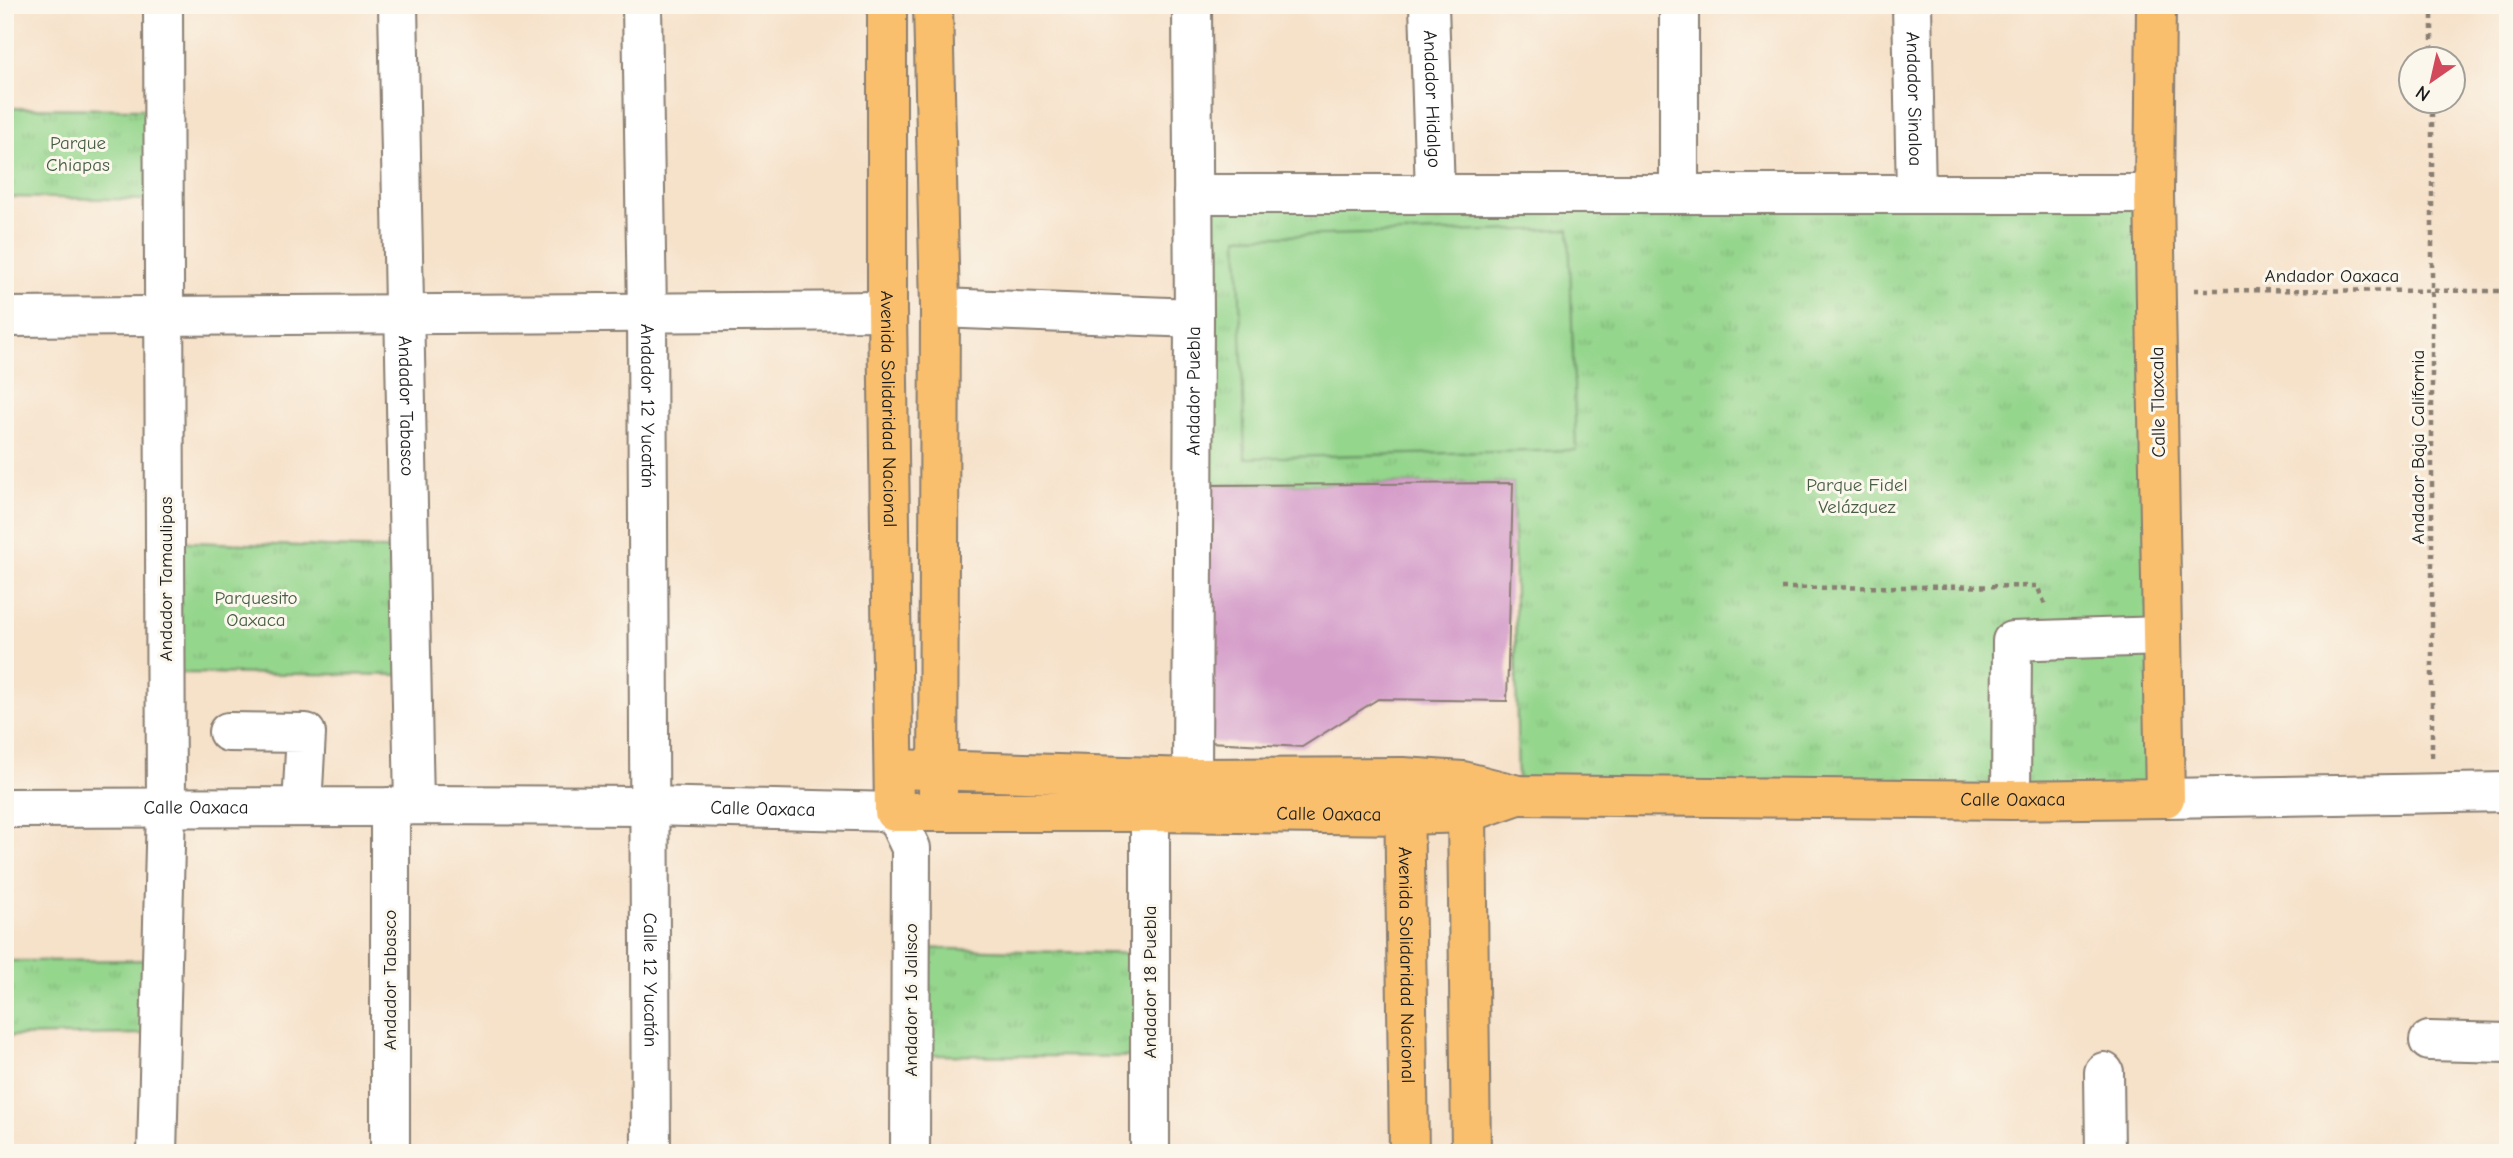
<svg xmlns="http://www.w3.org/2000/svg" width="2513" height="1158" viewBox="0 0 2513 1158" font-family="'Comic Neue',sans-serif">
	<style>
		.grass { fill: url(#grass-tufts); stroke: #587954; stroke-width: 2 }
		.garden { fill: #95d68d; stroke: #587954; stroke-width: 2 }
		.building { fill: #d49bc9 }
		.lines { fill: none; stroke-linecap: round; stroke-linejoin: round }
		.minor-casing { stroke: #897e72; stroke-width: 42 }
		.major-casing { stroke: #897e72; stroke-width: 42 }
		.path { stroke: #897e72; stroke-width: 4.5; stroke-dasharray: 5 5; stroke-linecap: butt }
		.minor { stroke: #fff; stroke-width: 38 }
		.major { stroke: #f9bf6d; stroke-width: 38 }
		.labels { text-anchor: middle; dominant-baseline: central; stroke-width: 6; stroke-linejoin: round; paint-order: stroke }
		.street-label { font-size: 19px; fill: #1c1c1c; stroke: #fbf7ec }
		.park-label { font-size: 19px; fill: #465d44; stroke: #fbf7ec }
	</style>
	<defs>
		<pattern id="grass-tufts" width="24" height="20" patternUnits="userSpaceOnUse" patternTransform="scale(1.75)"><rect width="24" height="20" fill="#95d68d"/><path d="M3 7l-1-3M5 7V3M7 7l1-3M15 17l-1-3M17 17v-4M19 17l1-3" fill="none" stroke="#80b779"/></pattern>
	</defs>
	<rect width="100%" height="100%" fill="#fbf7ec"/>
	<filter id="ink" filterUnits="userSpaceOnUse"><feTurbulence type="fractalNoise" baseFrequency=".0143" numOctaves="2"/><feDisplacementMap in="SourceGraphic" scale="14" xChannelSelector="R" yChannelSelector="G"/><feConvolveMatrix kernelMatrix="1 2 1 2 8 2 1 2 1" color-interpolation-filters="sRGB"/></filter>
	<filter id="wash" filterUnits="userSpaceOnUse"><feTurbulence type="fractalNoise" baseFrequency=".00686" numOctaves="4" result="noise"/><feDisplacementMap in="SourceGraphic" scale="28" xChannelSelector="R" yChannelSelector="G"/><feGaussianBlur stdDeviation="1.57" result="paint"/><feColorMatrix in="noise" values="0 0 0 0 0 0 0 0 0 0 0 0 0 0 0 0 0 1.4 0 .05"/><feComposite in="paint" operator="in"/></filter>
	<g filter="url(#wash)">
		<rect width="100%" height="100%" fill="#f6e1c9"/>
		<g class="grass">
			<path d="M5,108L151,109L150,200L5,197Z"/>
			<path d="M1193,194H2154L2165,798L1518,795L1513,483L1193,485Z"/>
			<path d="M166,541L409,550L407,675L170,673Z"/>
			<path d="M918,948L1141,954L1136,1057L919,1055Z"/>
			<path d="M151,960L147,1034L5,1036V961Z"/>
		</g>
		<path class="garden" d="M1569,229L1576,450L1245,458L1238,237Z"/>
		<g id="blocks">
			<path class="building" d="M1513,483L1507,701L1378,699L1302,747L1209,742L1207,485Z"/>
		</g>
	</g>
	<g filter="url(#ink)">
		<use href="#blocks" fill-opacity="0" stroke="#897e72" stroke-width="2"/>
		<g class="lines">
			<defs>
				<g id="minor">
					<path id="s1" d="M398,5L414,805"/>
					<path id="s2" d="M642,5L647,313L651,1153"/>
					<path id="s3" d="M1429,5L1435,193"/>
					<path d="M1679,5V193"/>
					<path id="s4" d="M1912,5L1916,193"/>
					<path d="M1193,194H2154"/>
					<path d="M940,308L1194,318"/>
					<path d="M5,317L887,311"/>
					<path d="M228,732L306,733L302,807"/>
					<path id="s5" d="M1192,778L1194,318L1192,5"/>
					<path d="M2165,798L2508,792"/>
					<path d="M2011,800L2012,641L2162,636"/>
					<path d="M390,807V1153"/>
					<path id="s6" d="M5,808L390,807L414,805L648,806L894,812L911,848L910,1153"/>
					<path d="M2429,1041L2508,1043"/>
					<path d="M2104,1072L2105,1153"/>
					<path d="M157,1153L166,808L163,5"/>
					<path d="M1150,1153V812"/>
				</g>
				<g id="major">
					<path id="s7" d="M887,5V311L894,812H1150L1406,815L1467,813L1518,795"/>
					<path d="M933,5L940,308L938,795"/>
					<path id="s8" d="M895,769L1192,778L1403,777L1463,781L1518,795L2011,800L2165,798L2154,194L2156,5"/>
					<path d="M1464,788L1467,813L1471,1153"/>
					<path id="s9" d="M1404,790L1409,1153"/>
				</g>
			</defs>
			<use href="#minor" class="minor-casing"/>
			<use href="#major" class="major-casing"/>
			<g class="path">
				<path d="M2432,5V60"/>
				<path d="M2432,102V757"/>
				<path d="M2194,290L2508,291"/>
				<path d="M1781,588L2037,586L2045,604"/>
			</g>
			<use href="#minor" class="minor"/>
			<use href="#major" class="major"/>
		</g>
	</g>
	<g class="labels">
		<g class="street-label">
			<text stroke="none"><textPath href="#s3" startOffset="94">Andador Hidalgo</textPath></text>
			<text stroke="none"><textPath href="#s4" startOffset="94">Andador Sinaloa</textPath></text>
			<text x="2332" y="276">Andador Oaxaca</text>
			<text stroke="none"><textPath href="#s5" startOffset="387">Andador Puebla</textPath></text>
			<text transform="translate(2158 402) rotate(-91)">Calle Tlaxcala</text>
			<text stroke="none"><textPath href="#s1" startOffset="401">Andador Tabasco</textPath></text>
			<text stroke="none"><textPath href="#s2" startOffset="401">Andador 12 Yucatán</textPath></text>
			<text stroke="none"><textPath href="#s7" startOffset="404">Avenida Solidaridad Nacional</textPath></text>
			<text transform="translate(2418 447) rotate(-90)">Andador Baja California</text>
			<text transform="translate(166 579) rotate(-90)">Andador Tamaulipas</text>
			<text stroke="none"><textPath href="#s8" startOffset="1120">Calle Oaxaca</textPath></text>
			<text stroke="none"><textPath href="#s6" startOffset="191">Calle Oaxaca</textPath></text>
			<text stroke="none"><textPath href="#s6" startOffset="758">Calle Oaxaca</textPath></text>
			<text stroke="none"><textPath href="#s7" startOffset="1242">Calle Oaxaca</textPath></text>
			<text stroke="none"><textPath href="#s9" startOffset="175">Avenida Solidaridad Nacional</textPath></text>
			<text stroke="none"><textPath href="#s2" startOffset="975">Calle 12 Yucatán</textPath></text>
			<text transform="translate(390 980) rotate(-90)">Andador Tabasco</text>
			<text transform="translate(1150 982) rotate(-90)">Andador 18 Puebla</text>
			<text transform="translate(911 1000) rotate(-90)">Andador 16 Jalisco</text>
		</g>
		<g class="park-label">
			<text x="78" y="143">Parque<tspan x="78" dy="22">Chiapas</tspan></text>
			<text x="1857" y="485">Parque Fidel<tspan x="1857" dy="22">Velázquez</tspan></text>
			<text x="256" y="598">Parquesito<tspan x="256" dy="22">Oaxaca</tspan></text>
		</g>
	</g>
	<rect width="2513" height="1158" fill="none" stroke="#fbf7ec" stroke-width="28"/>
	<g transform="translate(2432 80) rotate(214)"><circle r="33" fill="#fbf7ec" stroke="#a29f99" stroke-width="2"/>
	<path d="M0-5L12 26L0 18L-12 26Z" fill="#d1495b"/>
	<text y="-10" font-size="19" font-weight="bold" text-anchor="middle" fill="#1c1c1c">N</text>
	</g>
</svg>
